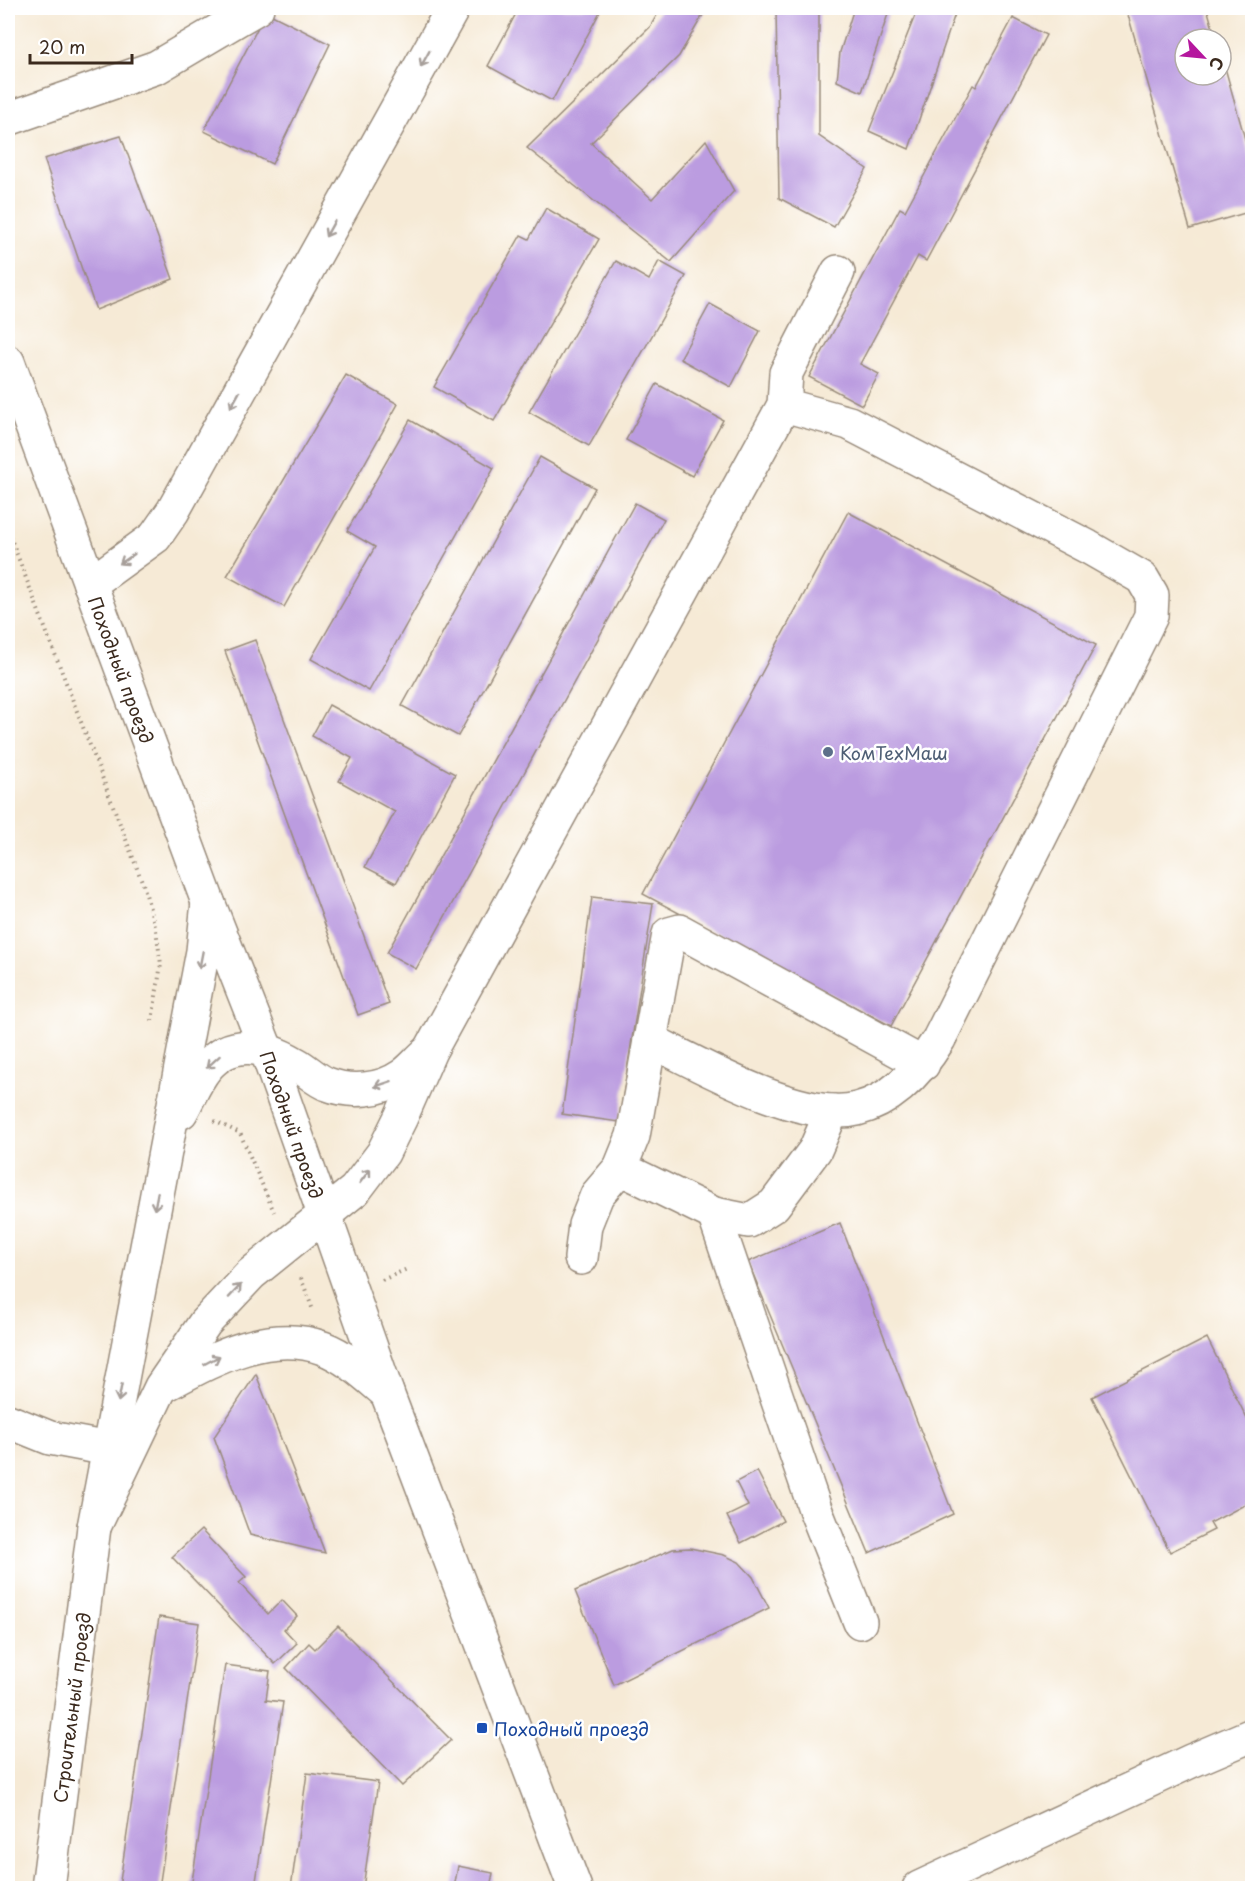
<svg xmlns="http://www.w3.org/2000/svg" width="1260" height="1896" viewBox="0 0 1260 1896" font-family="'Playpen Sans',sans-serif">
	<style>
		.building { fill: #bb9ce0 }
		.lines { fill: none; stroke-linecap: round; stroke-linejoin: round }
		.minor-casing { stroke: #988a7a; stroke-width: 36 }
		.major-casing { stroke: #988a7a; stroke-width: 36 }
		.path { stroke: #988a7a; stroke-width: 4; stroke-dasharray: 1.5 4.5; stroke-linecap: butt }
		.minor { stroke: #fff; stroke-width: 33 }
		.major { stroke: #fff; stroke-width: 33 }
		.oneway { stroke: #a79f9a }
		.service-dot { fill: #5c6f8a; stroke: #fff; stroke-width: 2 }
		.transit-dot { fill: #1a4fb4; stroke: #fff; stroke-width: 2 }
		.labels { text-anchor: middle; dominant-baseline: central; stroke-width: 5; stroke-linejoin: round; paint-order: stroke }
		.street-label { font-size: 18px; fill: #3b2a1e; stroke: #fff }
		.service-label { font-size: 18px; fill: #4e5e75; stroke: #fff; text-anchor: start }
		.transit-label { font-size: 18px; fill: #164399; stroke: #fff; text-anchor: start }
	</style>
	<rect width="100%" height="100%" fill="#fff"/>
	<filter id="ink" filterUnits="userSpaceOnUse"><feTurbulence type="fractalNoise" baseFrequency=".0167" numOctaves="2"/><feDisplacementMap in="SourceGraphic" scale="12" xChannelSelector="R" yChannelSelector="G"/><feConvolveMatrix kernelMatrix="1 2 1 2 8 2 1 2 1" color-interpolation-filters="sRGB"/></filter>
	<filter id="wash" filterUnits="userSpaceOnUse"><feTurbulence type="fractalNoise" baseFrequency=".008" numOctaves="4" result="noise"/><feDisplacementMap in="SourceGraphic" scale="24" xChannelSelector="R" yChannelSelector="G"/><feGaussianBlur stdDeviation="1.35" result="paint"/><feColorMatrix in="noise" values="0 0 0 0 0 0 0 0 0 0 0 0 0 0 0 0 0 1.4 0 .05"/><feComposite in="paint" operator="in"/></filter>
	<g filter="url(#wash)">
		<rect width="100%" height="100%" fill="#f6ead6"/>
		<g id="blocks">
			<g class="building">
				<path d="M519,8H602L552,101L488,66Z"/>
				<path d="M661,8H707L679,56L591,143L652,199L706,140L734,191L671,262L527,148L650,27Z"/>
				<path d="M776,8H819V136L867,169L834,227L779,198Z"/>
				<path d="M854,8H890L862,92L837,81L840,52Z"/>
				<path d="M918,8H957L909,149L869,131Z"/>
				<path d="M1126,8H1207L1216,39H1185V75H1221L1222,57L1252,164V211L1190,229Z"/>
				<path d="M266,12L330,44L272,164L204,131Z"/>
				<path d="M1013,18L1046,35L926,261L918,256L860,364L879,374L862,405L809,377L900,208L905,211L973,85L976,87Z"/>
				<path d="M121,136L173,279L96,310L44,159Z"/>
				<path d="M546,208L599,239L494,421L434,387L521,235L529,239Z"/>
				<path d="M616,261L649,280L659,261L686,276L589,446L529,412Z"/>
				<path d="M710,304L760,331L731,387L680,359Z"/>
				<path d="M346,375L398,404L284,607L227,576Z"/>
				<path d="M657,384L723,420L692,476L626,440Z"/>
				<path d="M410,420L494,468L369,691L311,659L375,547L347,531Z"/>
				<path d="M540,457L595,488L458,736L402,706Z"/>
				<path d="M635,503L664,519L416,969L387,953Z"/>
				<path d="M848,512L1096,645L891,1026L643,894Z"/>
				<path d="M255,640L389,1004L358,1015L225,651Z"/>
				<path d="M329,705L455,774L396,883L365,867L395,812L339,781L352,758L312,736Z"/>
				<path d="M592,897L653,904L619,1122L562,1114Z"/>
				<path d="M840,1223L953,1514L869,1553L748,1262Z"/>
				<path d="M1207,1338L1252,1429V1501L1210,1523L1214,1530L1170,1552L1092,1397Z"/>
				<path d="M256,1374L325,1553L250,1535L214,1437Z"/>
				<path d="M757,1471L783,1521L741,1543L727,1516L748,1506L736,1482Z"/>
				<path d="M201,1530L246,1577L239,1583L268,1614L282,1600L297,1616L284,1629L297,1643L275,1664L172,1557Z"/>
				<path d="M690,1548L724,1555L739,1562L753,1577L769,1608L614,1685L575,1591L673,1549Z"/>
				<path d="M159,1617L199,1623L159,1888H119Z"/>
				<path d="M338,1626L451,1740L402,1786L286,1668L309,1643L315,1649Z"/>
				<path d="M225,1665L270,1671L266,1700L283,1702L255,1888H191Z"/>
				<path d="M307,1773L378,1782L363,1888H291Z"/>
				<path d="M458,1866L493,1873L490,1888H454Z"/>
			</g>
		</g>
	</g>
	<g filter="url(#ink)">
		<use href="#blocks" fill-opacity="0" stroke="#988a7a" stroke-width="1.5"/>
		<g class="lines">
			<defs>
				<g id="minor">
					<path d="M8,119L157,67L257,8"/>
					<path d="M90,584L155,537L173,511L453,8"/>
					<path d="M650,1040C700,1065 802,1123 857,1109C893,1100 920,1070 939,1039L1151,616L1152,595L1142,578L1088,547L849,423L784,405"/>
					<path d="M181,1112C189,1098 196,1080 206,1068C232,1037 265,1046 296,1064C307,1070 316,1080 327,1084C350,1093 381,1091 402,1076C411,1070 418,1061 426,1054"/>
					<path d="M620,1168L714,1214L749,1221L774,1205L815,1150L832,1111"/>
					<path d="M714,1214L815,1509L860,1622"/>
					<path d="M581,1258L585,1225L597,1195L620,1168L633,1136L669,934L680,931L923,1064"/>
					<path d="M165,1385C212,1360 268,1328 323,1348C347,1357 368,1377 387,1393"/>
					<path d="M8,1421L50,1438L109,1449"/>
					<path d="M94,1527L161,1387L205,1323L251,1274L355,1190L383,1153L401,1117L430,1051L784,405L786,373L838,272"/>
					<path id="s1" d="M48,1888L94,1527L203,951L208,902"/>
					<path d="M919,1888L1191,1761L1252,1735"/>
				</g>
				<g id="major">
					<path id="s2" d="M8,362L208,902L266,1049L387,1393L575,1888"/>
				</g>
			</defs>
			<use href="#minor" class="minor-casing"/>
			<use href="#major" class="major-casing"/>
			<g class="path">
				<path d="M8,531L143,884L156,930L161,964L152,1021"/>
				<path d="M214,1121L240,1133L274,1212"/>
				<path d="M301,1278L313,1310"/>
				<path d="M382,1280L407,1269"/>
				<path d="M1251,1771L1252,1782"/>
			</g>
			<use href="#minor" class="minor"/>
			<use href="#major" class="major"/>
		</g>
		<defs><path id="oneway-shaft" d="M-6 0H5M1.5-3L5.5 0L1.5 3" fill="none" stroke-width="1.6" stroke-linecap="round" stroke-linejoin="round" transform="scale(1.5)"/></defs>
		<g class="oneway">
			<use href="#oneway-shaft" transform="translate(425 59) rotate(119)"/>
			<use href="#oneway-shaft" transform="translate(330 229) rotate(119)"/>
			<use href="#oneway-shaft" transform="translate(235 400) rotate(119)"/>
			<use href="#oneway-shaft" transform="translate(127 559) rotate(146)"/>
			<use href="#oneway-shaft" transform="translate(201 960) rotate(101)"/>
			<use href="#oneway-shaft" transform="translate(213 1062) rotate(138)"/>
			<use href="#oneway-shaft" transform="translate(383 1084) rotate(162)"/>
			<use href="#oneway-shaft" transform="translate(365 1176) rotate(-53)"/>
			<use href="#oneway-shaft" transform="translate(156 1201) rotate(101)"/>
			<use href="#oneway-shaft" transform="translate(235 1291) rotate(-47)"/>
			<use href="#oneway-shaft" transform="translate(212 1360) rotate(-28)"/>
			<use href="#oneway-shaft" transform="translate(120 1393) rotate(101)"/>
		</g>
	</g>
	<circle class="service-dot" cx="828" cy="752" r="6"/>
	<rect class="transit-dot" x="476" y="1722" width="12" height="12" rx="3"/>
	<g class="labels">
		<g class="street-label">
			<text stroke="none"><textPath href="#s2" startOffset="328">Походный проезд</textPath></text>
			<text stroke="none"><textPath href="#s2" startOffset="814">Походный проезд</textPath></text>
			<text stroke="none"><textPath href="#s1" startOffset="182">Строительный проезд</textPath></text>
		</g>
		<g class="service-label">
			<text x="840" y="752">КомТехМаш</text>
		</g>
		<g class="transit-label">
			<text x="494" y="1728">Походный проезд</text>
		</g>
	</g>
	<rect width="1260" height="1896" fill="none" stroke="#fff" stroke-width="30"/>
	<g transform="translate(1203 57) rotate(116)"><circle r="28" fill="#ffffff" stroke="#b1aaa5" stroke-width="1.5"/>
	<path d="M0-4.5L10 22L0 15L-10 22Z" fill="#b5179e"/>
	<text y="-9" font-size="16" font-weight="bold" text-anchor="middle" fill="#3b2a1e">С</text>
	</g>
	<path d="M30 54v9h102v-9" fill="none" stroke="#3b2a1e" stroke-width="3"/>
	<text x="39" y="54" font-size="18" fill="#3b2a1e" stroke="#ffffff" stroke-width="4.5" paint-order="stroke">20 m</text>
</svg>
